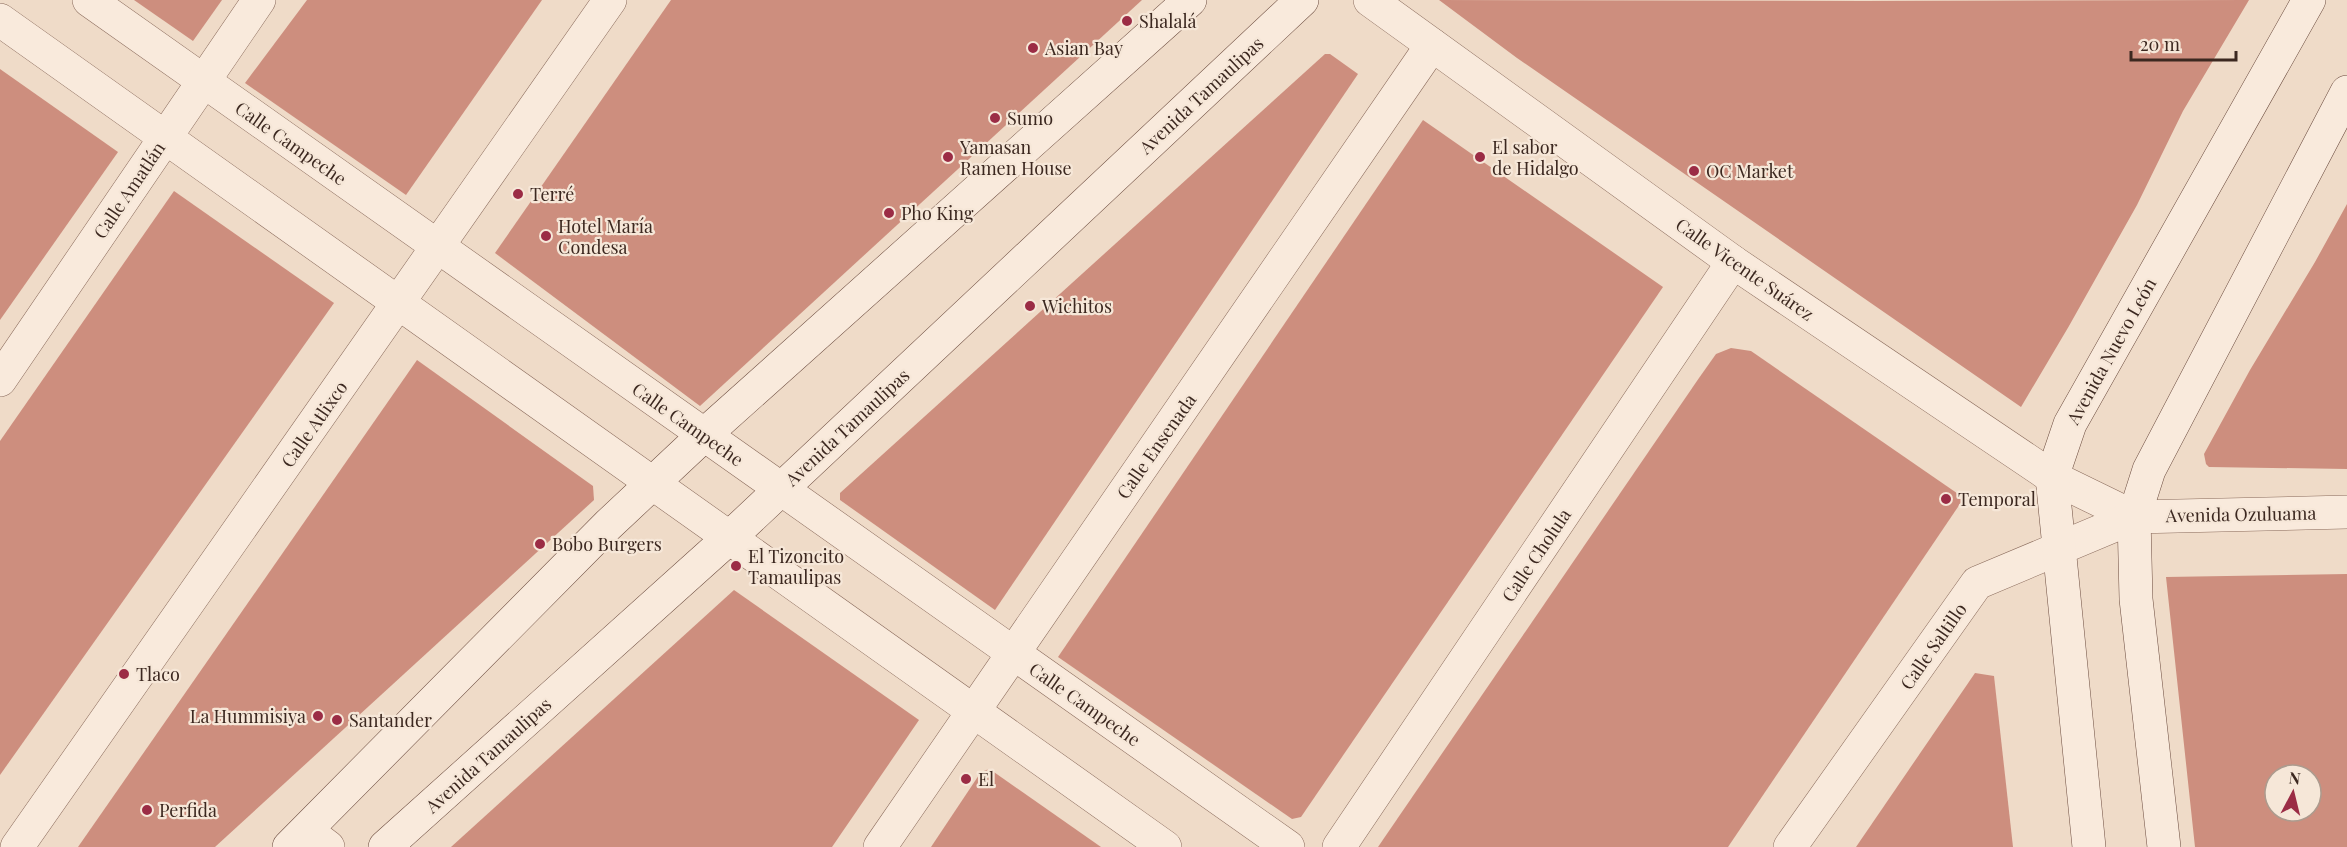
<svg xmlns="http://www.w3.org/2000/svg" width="2347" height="847" viewBox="0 0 2347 847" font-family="'Playfair Display',serif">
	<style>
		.building { fill: #cd8e7e; fill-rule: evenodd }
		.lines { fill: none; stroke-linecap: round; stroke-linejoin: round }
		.street-casing { stroke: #8b6c5d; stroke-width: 34 }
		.secondary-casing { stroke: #6d4d40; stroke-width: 34 }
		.street { stroke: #f9eadc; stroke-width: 33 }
		.secondary { stroke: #f9eadc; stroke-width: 33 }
		.poi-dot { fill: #9b2c45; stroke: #f6e7d8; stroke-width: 2 }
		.labels { text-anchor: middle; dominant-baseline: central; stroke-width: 4.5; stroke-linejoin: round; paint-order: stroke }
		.poi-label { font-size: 18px; fill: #3c2820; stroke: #f6e7d8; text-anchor: start }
		.street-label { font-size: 18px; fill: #3c2820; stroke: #f6e7d8 }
	</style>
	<rect width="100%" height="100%" fill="#efdbc8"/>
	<g class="building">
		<path d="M134,0H222L193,41Z"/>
		<path d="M307,0H542L406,195L245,83Z"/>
		<path d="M671,0H1142L700,406L495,253Z"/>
		<path d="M1439,0L1863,1L2249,0L2183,111L2137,205L2069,326L2021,407L1517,58Z"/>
		<path d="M1325,54H1330L1358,74L995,610L840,500V493Z"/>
		<path d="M0,69L118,152L0,320Z"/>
		<path d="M1423,120L1663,287L1301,817L1292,819L1058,657Z"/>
		<path d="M174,191L334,303L0,775V441Z"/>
		<path d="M2347,204V469L2209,467L2206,464L2204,454L2250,370L2315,262Z"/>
		<path d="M1731,348L1751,351L1964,498L1728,847H1378L1699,378L1716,354Z"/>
		<path d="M417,360L593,486L594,500L215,847H78Z"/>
		<path d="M2347,574V847H2195L2166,577ZM2275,775H2311V811H2275Z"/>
		<path d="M734,590L919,720L832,847H451Z"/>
		<path d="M1975,673L1994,676L2013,847H1856Z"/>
		<path d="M989,769L991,770L1101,847H931L981,772Z"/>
	</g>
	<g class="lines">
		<defs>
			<g id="street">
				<path d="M89,0L1288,847"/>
				<path d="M1370,0L1733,262L2052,477L2134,517"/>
				<path d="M0,20L1165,847"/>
				<path d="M0,380L259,0"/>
				<path d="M307,831L328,847"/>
				<path d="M17,847L610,0"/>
				<path d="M880,847L1432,45"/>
				<path d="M1339,847L1733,262"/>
				<path d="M1790,847L1977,583L2134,517L2347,512"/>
			</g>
			<g id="secondary">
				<path d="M289,847L608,525L704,435L1190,0"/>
				<path d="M385,847L729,538L1302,0"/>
				<path d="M2089,847L2052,477L2070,424L2309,0"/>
				<path d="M2164,847L2136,599L2134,517L2149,470L2347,92"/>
			</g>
		</defs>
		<use href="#street" class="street-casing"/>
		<use href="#secondary" class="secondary-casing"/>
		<use href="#street" class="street"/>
		<use href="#secondary" class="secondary"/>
	</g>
	<g class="poi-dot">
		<circle cx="1127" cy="21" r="6"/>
		<circle cx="1033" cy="48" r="6"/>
		<circle cx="995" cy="118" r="6"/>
		<circle cx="948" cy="157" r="6"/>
		<circle cx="1480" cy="157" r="6"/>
		<circle cx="1694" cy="171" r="6"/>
		<circle cx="518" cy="194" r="6"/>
		<circle cx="889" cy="213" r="6"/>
		<circle cx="546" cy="236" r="6"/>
		<circle cx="1030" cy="306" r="6"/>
		<circle cx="1946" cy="499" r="6"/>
		<circle cx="540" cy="544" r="6"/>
		<circle cx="736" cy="566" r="6"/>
		<circle cx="124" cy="674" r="6"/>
		<circle cx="318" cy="716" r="6"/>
		<circle cx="337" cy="720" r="6"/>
		<circle cx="966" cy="779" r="6"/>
		<circle cx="147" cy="810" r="6"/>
	</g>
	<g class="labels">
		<g class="poi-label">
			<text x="1139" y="21">Shalalá</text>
			<text x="1045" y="48">Asian Bay</text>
			<text x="1007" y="118">Sumo</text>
			<text x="960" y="147">Yamasan<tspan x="960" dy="21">Ramen House</tspan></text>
			<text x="1492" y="147">El sabor<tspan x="1492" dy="21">de Hidalgo</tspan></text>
			<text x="1706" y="171">OC Market</text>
			<text x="530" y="194">Terré</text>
			<text x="901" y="213">Pho King</text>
			<text x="558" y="226">Hotel María<tspan x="558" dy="21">Condesa</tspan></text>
			<text x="1042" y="306">Wichitos</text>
			<text x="1958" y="499">Temporal</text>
			<text x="552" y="544">Bobo Burgers</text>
			<text x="748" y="556">El Tizoncito<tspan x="748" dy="21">Tamaulipas</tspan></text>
			<text x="136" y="674">Tlaco</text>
			<text x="306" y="716" text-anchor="end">La Hummisiya</text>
			<text x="349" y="720">Santander</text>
			<text x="978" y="779">El</text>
			<text x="159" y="810">Perfida</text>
		</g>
		<g class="street-label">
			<text transform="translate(1201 95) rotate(-43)">Avenida Tamaulipas</text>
			<text transform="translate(291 143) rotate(35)">Calle Campeche</text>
			<text transform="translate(129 190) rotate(-56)">Calle Amatlán</text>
			<text transform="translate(1745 269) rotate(35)">Calle Vicente Suárez</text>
			<text transform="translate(2111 351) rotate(-61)">Avenida Nuevo León</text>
			<text transform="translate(314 424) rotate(-55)">Calle Atlixco</text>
			<text transform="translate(688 424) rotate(35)">Calle Campeche</text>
			<text transform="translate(847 427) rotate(-43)">Avenida Tamaulipas</text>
			<text transform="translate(1156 446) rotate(-55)">Calle Ensenada</text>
			<text transform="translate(2241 514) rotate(-1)">Avenida Ozuluama</text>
			<text transform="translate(1536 555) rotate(-56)">Calle Cholula</text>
			<text transform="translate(1933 646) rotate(-55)">Calle Saltillo</text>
			<text transform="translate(1085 704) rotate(35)">Calle Campeche</text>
			<text transform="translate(488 755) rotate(-42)">Avenida Tamaulipas</text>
		</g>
	</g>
	<g transform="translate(2293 793) rotate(7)"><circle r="28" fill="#f6e7d8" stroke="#ac9b8e" stroke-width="1.5"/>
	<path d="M0-4.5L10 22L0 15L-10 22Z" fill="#9b2c45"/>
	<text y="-9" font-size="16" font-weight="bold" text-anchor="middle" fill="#3c2820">N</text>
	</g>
	<path d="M2131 51v9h105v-9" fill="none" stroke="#3c2820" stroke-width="3"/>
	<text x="2140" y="51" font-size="18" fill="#3c2820" stroke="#f6e7d8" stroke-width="4.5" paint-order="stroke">20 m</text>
</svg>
